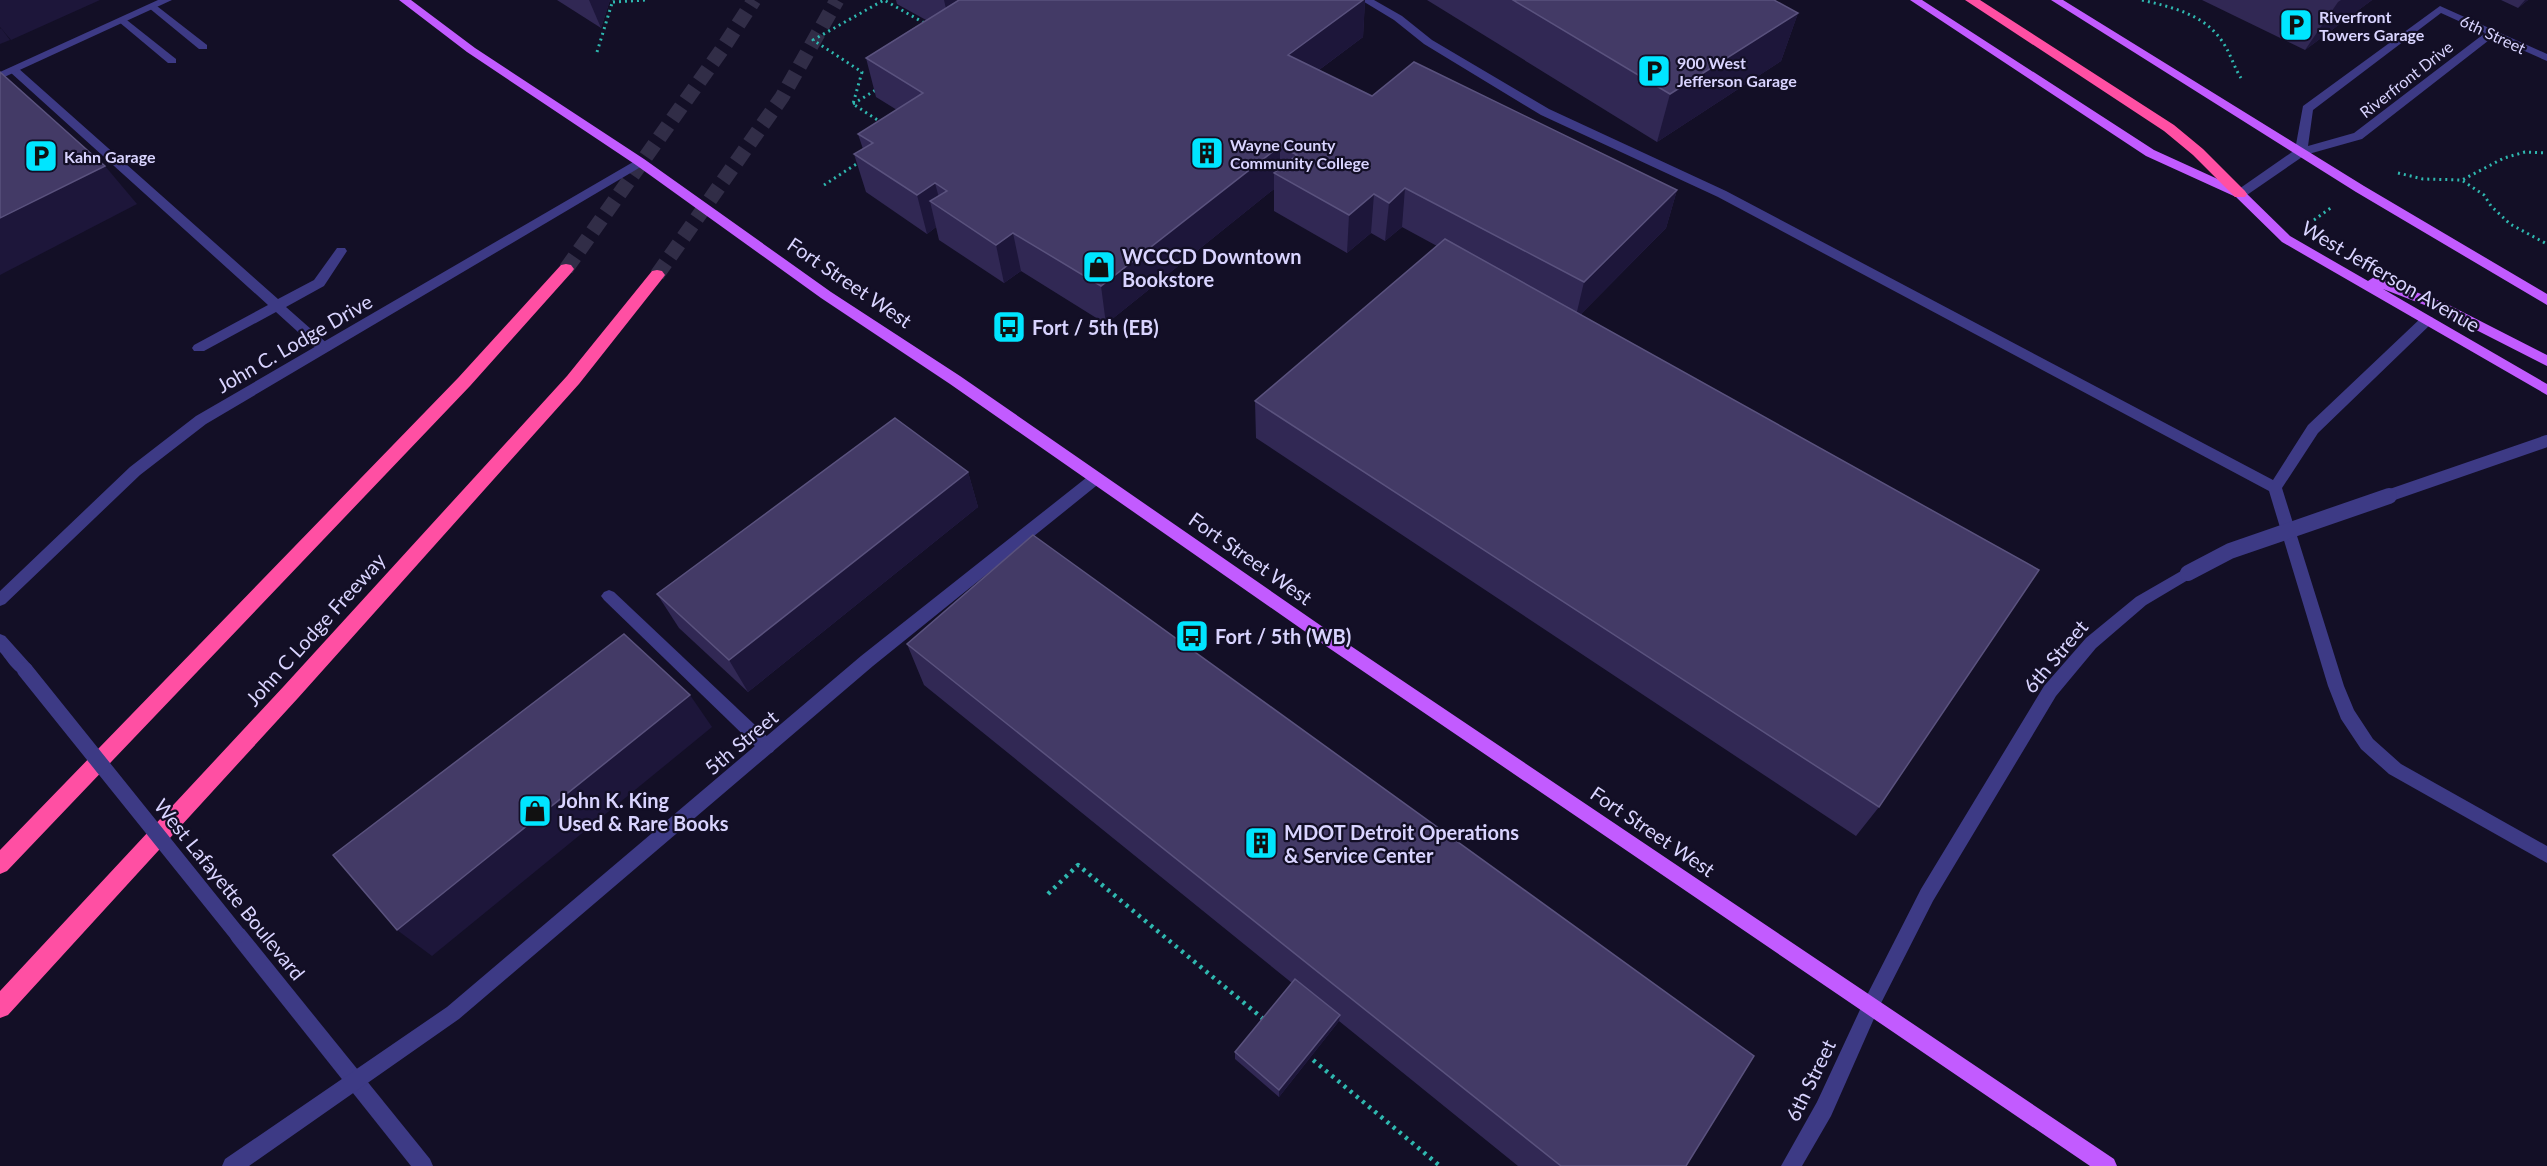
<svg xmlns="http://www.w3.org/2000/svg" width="2547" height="1166" viewBox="0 0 2547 1166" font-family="Lato,sans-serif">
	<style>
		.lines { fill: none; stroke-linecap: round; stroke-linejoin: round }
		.motorway-tunnel { stroke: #312d47; stroke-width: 15; stroke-dasharray: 15 8; stroke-linecap: butt }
		.path-far1 { stroke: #2fb8b0; stroke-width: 3; stroke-dasharray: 2 4; stroke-linecap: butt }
		.path { stroke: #2fb8b0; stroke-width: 4.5; stroke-dasharray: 3 5; stroke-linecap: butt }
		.service { fill: #3d3a85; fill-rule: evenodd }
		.minor { fill: #3d3a85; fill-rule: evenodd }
		.tertiary { fill: #3d3a85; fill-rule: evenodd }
		.primary { fill: #c25bff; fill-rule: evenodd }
		.motorway { fill: #ff4fa3; fill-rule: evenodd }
		.minor-bridge-far1 { stroke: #3d3a85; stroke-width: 12 }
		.minor-bridge { stroke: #3d3a85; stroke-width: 16 }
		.wall { fill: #312854 }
		.shaded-wall { fill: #1d163a }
		.building { fill: #433a66; stroke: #5a527e; stroke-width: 1.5 }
		.labels { text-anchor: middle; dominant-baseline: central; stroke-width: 4.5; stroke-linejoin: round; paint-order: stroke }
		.far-poi-label { font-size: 16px; font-weight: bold; fill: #d9d4ff; stroke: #130f26; text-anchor: start }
		.far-street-label { font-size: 16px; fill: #d9d4ff; stroke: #130f26 }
		.poi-label { font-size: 20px; font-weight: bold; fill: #d9d4ff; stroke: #130f26; text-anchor: start }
		.street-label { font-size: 20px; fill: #d9d4ff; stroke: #130f26 }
	</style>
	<rect width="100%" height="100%" fill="#130f26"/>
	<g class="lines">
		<g class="motorway-tunnel">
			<path d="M566,269L723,48L754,0"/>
			<path d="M657,275L782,97L837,0"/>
		</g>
		<g class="path-far1">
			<path d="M2142,0C2174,8 2205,14 2224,44C2231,55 2234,67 2241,78"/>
			<path d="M613,2L647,0"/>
			<path d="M597,52L613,0"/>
			<path d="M853,104L879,88"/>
			<path d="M882,123L853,104L862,72L813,40L884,0L926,24"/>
			<path d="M2398,173L2423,179L2462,180L2504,158L2525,152L2547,153"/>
			<path d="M2463,181L2484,195L2491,206L2510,224L2547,244"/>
			<path d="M824,185L861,161"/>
			<path d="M2314,220L2332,207"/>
		</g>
		<g class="path">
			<path d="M1048,894L1078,865L1267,1022"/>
			<path d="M1307,1055L1440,1166"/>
		</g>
		<g class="service">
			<path d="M1361,0H1374L1402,16L1432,40L1549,109L1726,191L2273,480L2308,425L2422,317H2432L2434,320L2432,323L2318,433L2282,488L2344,686L2354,710L2373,739L2401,764L2547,846V863L2389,774L2361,749L2341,719L2328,686L2269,491L1718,197L1541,115L1424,44L1394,20Z"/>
			<path d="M153,3L207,45V49H199L149,8L148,6Z"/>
			<path d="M123,17L176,59V63H168L119,22L118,20Z"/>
			<path d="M14,67L18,68L278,299L314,280L337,248H345L347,251L324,286L286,307L329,345L331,348L329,351H319L276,312L204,351H194L192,348L194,345L268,305L10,72V68Z"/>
			<path d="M609,590L614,592L773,742L775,747L773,752L767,754L761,752L604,600L601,596L604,592Z"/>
		</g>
		<g class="minor">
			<path d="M158,0H172L0,79V72Z"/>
			<path d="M2440,6L2547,54V61L2493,37L2362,139L2305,155L2244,197H2236V191L2295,150L2303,106ZM2441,13L2485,33L2354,133L2308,146L2313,110Z"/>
			<path d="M2188,567L2193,569L2195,573L2193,577L2146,605L2096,648L2056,696L1933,901L1877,1011L1871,1014L1865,1011L1862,1005L1865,999L1921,889L2044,686L2086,638L2136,597Z"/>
			<path d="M0,634L5,636L31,665L33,670L31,675C17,679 8,661 0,652Z"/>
			<path d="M238,927L244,929L430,1159L433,1166H411L232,941L229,935L232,929Z"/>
		</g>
		<g class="tertiary">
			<path d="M640,158L646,162L644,165L206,424L140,475L5,604L0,606V591L130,467L196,416Z"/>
			<path d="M1096,472L1101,474L1103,478L1101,482L873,666L459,1019L249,1166H222L225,1159L447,1007L861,656L1091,474Z"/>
			<path d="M1871,996L1877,999L1880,1005L1831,1116L1802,1166H1781L1817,1102L1865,999Z"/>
		</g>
		<g class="primary">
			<path d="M399,0H411L475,48L644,159L831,292L960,376L1333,634L2114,1159L2117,1166H2090L1323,644L950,384L821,298L636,165L467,52Z"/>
			<path d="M1910,0H1922L2154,150L2244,191L2290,236L2368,281L2374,277L2379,278L2445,303L2547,355V366L2435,309L2383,289L2547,384V395L2282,242L2236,197L2146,156Z"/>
			<path d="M2051,0H2063L2364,186L2547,294V305L2356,192Z"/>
		</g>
		<g class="motorway">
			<path d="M1965,0H1980L2174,125L2203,149L2245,191L2247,194L2245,197H2235L2193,155L2164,131Z"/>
			<path d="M566,264L571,265L574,269L571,273L470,386L7,871L0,874V850L458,378L561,265Z"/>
			<path d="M657,270L662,271L665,275L662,279L579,384L298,698L8,1015L0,1018V991L284,686L567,376L652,271Z"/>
		</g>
		<path class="minor-bridge-far1" d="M2385,497L2547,441"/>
		<g class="minor-bridge">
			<path d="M2188,573L2230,551L2389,496"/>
			<path d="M25,670L238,935"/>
		</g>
	</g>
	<g class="wall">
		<path d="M557,0H610L601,28Z"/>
		<path d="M896,0H1365L1363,37L1319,70L1372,96L1677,190L1666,228L1580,315L1879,807L1856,836L1256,438L1255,401L1437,246L1402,227L1385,241L1371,233L1347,253L1274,211V189L1106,324L1021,271L1004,283L939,240L936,227L927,234L866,192L854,154L863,149L858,134L897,110L876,97L866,58L926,20L897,4Z"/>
		<path d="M1427,0H1774L1798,13L1781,61L1657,142Z"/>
		<path d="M2202,0H2372L2305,50Z"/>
		<path d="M2501,0H2528L2518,8Z"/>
		<path d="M968,472L978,507L748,692L679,628L657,594Z"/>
		<path d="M907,644L1686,1166H1518L1339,1021L1279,1097L1235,1059V1052L1292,983L924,685Z"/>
	</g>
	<g class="shaded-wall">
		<path d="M0,0H100L11,40L0,27Z"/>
		<path d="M589,0H610L601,28Z"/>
		<path d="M944,0H970L952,35Z"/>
		<path d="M1363,0H1365L1363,37L1288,93V55Z"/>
		<path d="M2341,0H2372L2305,50L2338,2Z"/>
		<path d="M2525,0H2528L2518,8Z"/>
		<path d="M1798,13L1781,61L1657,142L1670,94Z"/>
		<path d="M1,28L10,40L0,44V29Z"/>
		<path d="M1280,146V176L1274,173V189L1106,324L1101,286Z"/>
		<path d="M105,166L137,204L0,275V218Z"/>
		<path d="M935,183L942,209L930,201L936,227L927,234L917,195Z"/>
		<path d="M1405,188L1402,227L1385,241L1389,203Z"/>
		<path d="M1677,190L1666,228L1575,320L1584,282Z"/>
		<path d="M1374,194L1371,233L1347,253L1349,215Z"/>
		<path d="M1013,233L1021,271L1004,283L996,245Z"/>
		<path d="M968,472L978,507L748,692L729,660Z"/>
		<path d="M690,695L712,727L432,956L397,930Z"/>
		<path d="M1340,1015L1339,1021L1279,1097V1090Z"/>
	</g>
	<g class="building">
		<path d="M959,0H1363L1288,55L1372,96L1414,62L1677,190L1584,282L1405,188L1389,203L1374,194L1349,215L1274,173L1297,155L1280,146L1101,286L1013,233L996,245L930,201L947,191L935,183L917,195L854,154L873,143L858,134L923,93L866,58Z"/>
		<path d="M1513,0H1774L1798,13L1670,94Z"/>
		<path d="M0,72L105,166L0,218Z"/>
		<path d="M1445,239L2039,570L1879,807L1255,401Z"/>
		<path d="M895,418L968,472L729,660L657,594Z"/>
		<path d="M1033,535L1754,1056L1686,1166H1561L907,644Z"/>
		<path d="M624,634L690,695L397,930L333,855Z"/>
		<path d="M1295,979L1340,1015L1279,1090L1235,1052Z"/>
	</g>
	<defs>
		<symbol id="parking-square" viewBox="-11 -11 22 22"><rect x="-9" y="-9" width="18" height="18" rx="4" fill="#00e5ff" stroke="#130f26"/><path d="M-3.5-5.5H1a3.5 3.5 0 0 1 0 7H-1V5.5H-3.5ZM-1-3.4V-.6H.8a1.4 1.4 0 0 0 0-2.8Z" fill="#111"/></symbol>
		<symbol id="building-square" viewBox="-11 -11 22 22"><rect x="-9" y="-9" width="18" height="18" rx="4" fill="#00e5ff" stroke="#130f26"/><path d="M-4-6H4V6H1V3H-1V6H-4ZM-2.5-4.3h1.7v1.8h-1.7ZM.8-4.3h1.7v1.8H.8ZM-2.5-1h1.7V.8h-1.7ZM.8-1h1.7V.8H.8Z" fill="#111"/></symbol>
		<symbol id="shop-square" viewBox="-11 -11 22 22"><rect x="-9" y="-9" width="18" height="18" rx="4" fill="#00e5ff" stroke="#130f26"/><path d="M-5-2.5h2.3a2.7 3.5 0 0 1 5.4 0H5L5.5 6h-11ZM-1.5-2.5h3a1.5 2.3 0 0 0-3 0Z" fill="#111"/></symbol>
		<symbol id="bus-square" viewBox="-11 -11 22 22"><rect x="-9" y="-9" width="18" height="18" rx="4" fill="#00e5ff" stroke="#130f26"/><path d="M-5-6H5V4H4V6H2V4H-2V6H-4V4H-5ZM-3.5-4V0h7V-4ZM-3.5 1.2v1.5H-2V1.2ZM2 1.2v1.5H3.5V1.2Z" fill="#111"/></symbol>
	</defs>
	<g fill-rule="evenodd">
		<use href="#parking-square" x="2277" y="6" width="38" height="38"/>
		<use href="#parking-square" x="1635" y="52" width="38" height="38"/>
		<use href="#building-square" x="1188" y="134" width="38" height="38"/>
		<use href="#parking-square" x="22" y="137" width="38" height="38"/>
		<use href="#shop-square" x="1080" y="248" width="38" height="38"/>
		<use href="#bus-square" x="990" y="308" width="38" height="38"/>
		<use href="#bus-square" x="1173" y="617" width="38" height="38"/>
		<use href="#shop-square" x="516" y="792" width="38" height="38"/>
		<use href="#building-square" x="1242" y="824" width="38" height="38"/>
	</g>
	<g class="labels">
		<g class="far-poi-label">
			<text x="2319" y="16">Riverfront<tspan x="2319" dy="18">Towers Garage</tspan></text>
			<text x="1677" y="62">900 West<tspan x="1677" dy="18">Jefferson Garage</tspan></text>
			<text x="1230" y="144">Wayne County<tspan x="1230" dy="18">Community College</tspan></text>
			<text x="64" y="156">Kahn Garage</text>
		</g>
		<g class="far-street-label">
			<text transform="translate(2493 34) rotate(25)">6th Street</text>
			<text transform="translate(2406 79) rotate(-38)">Riverfront Drive</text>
		</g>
		<g class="poi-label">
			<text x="1122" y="256">WCCCD Downtown<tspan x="1122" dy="23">Bookstore</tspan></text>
			<text x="1032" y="327">Fort / 5th (EB)</text>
			<text x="1215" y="636">Fort / 5th (WB)</text>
			<text x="558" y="800">John K. King<tspan x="558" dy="23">Used &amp; Rare Books</tspan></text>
			<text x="1284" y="832">MDOT Detroit Operations<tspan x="1284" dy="23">&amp; Service Center</tspan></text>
		</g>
		<g class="street-label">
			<text transform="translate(2391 276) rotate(30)">West Jefferson Avenue</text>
			<text transform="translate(850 282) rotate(34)">Fort Street West</text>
			<text transform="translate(294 343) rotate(-30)">John C. Lodge Drive</text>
			<text transform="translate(1251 558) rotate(35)">Fort Street West</text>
			<text transform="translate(315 629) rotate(-48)">John C Lodge Freeway</text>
			<text transform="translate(2055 656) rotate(-50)">6th Street</text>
			<text transform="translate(741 742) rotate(-40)">5th Street</text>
			<text transform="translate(1653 831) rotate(34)">Fort Street West</text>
			<text transform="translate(230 889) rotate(51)">West Lafayette Boulevard</text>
			<text transform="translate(1810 1080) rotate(-64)">6th Street</text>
		</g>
	</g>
</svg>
